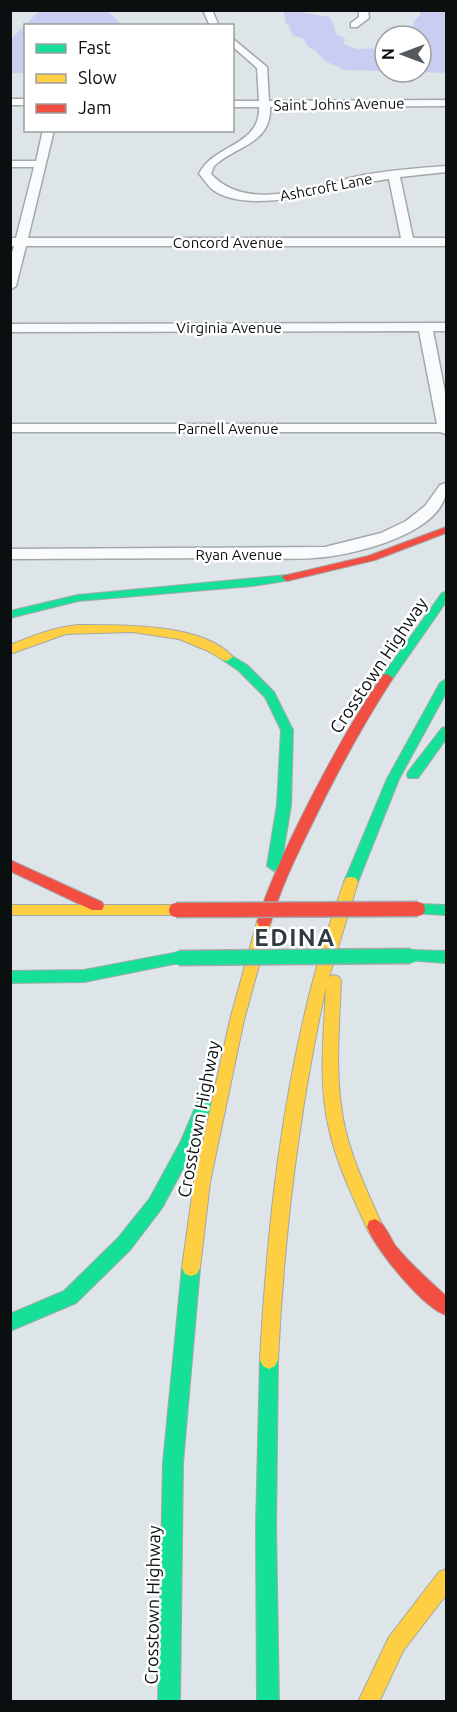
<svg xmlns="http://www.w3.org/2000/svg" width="457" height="1712" viewBox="0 0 457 1712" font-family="Ubuntu,sans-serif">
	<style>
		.water { fill: #cacdf1 }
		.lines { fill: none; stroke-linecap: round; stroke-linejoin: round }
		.street-casing { stroke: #a3a8aa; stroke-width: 3 }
		.fast-casing { stroke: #a3a8aa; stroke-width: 2 }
		.slow-casing { stroke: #a3a8aa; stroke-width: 2 }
		.jam-casing { stroke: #a3a8aa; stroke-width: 2 }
		.street { fill: #fafbfc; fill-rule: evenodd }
		.fast { fill: #16e098; fill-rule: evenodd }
		.slow { fill: #ffcf43; fill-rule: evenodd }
		.jam { fill: #f24e42; fill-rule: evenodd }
		.fast-bridge-casing { stroke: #a3a8aa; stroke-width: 17; stroke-linecap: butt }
		.jam-bridge-casing { stroke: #a3a8aa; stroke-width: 17; stroke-linecap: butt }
		.fast-bridge { stroke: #16e098; stroke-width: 14 }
		.jam-bridge { stroke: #f24e42; stroke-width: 14 }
		.labels { text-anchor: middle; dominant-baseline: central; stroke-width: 5; stroke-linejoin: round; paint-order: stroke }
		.far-street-label { font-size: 15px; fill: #0a0f10; stroke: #fff }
		.street-label { font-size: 18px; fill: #0a0f10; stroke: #fff }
		.district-label { font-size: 24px; font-weight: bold; letter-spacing: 1.5px; fill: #313b3e; stroke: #fff }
	</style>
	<rect width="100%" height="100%" fill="#dee5e8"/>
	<g class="water">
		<path d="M40,10L107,11L123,25L26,26L25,73H11V39Z"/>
		<path d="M292,11L330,17L337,35L345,38L344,44L357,49L385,48V71L344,70L325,61L315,50L308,47L303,38L293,36L289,26L285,22L284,12Z"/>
		<path d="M420,11H446V73L421,72V36H402L411,33L414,21L420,15Z"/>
	</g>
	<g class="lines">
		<defs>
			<g id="street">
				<path d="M203,10H212L219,26H210Z"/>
				<path d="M359,10H368L369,18L357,27H351V23L359,17Z"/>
				<path d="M232,38L267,67L269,101L446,100V106L270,107C272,144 235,146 214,166L211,174C249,215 317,184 364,175C391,170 419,168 446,166V172L400,177L413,238H446V246H26L16,286L10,290V259L14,246H10V238H16L34,167H10V161H36L43,130H54L28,238H401L389,179C344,184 253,218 213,190C209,187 205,181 201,176L199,174C213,144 261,146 259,107H232V101H259L257,68L232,46Z"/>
				<rect x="10" y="99" width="16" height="6"/>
				<path d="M446,323V331H433L446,397V434L440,432H10V424H437L419,331L10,332V324Z"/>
				<path d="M446,483C452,530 361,553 325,557C292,561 257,557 225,558C153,558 82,559 10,559V549L325,547L381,533L406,521L425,506L440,485Z"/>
			</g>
			<g id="fast">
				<path d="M287,575L291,576V580L252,586L78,601L10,618V611L78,595Z"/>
				<path d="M446,592V602L391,681H383L381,678L383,675L442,593Z"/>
				<path d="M227,653L247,665L274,692L293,730L291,805L281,866L274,871L267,866L277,805L281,730L265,697L239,671L223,660L221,657L223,654Z"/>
				<path d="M446,679V693L399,779L358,882L356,886H346L344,882L387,779L440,683Z"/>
				<path d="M446,727V739L418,778H408L407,775L408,772L442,728Z"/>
				<path d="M418,904L446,905V915L413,913L411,909L413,905Z"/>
				<path d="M411,950L446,951V963L406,960L404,956L406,952Z"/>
				<path d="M179,952L184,954L186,958L184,962L84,982L10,983V971L84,970Z"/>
				<path d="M204,1099L210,1101L212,1106L193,1150L162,1208L130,1250L76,1303L10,1331V1314L64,1291L118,1238L150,1198L181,1141L198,1101Z"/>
				<path d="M191,1260L197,1262L200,1268L183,1463L180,1702H158L163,1463L182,1268L185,1262Z"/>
				<path d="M269,1351L275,1354L278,1360L276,1527L279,1702H257L256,1527L260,1360L263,1354Z"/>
			</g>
			<g id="slow">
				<path d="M78,625C120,625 203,623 233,657L227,661L223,660L208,651L179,639L132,632L66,634L10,654V645C32,636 55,627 78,625Z"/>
				<path d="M351,877L356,878L358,882L329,977L334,975L339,977L341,981C339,1030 334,1080 345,1128C353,1163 369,1195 383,1227L381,1233L375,1235L369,1233C354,1199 337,1165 329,1129C318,1083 324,1034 326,987C299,1110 284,1234 278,1360L275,1366L269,1369L263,1366L260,1360C267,1230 281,1099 315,973C323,942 334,912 344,882L346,878Z"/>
				<path d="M10,905H176L181,906L183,910L181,914L176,915H10Z"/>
				<path d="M264,917L269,918L271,922L244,1020L210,1182L200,1268L197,1274L191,1276L185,1274L182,1268L194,1182L230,1020L257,922L259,918Z"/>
				<path d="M446,1569V1595L403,1651L379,1702H358L389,1637L439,1572Z"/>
			</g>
			<g id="jam">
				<path d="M446,527V533L375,560L287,581L282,578L283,576L368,556Z"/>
				<path d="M387,674L393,678C362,726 335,776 310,828C295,859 280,889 271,922L269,926H259L257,922C268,886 284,853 300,820C325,770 351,721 383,675Z"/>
				<path d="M10,860L102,902L104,906L102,910H92L10,871Z"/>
				<path d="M375,1219C385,1223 389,1236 395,1245C410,1264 429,1280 446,1296V1315C423,1308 377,1251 367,1227L369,1221Z"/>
			</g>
		</defs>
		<use href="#street" class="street-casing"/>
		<use href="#fast" class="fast-casing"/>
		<use href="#slow" class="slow-casing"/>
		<use href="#jam" class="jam-casing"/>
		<use href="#street" class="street"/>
		<use href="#fast" class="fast"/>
		<use href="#slow" class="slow"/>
		<use href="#jam" class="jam"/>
		<defs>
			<path id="fast-bridge" d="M179,958L411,956"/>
			<path id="jam-bridge" d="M176,910L418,909"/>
		</defs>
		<use href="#fast-bridge" class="fast-bridge-casing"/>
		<use href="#jam-bridge" class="jam-bridge-casing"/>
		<use href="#fast-bridge" class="fast-bridge"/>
		<use href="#jam-bridge" class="jam-bridge"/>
	</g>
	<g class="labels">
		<g class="far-street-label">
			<text transform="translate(339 104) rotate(-1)">Saint Johns Avenue</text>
			<text transform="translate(326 187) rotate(-11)">Ashcroft Lane</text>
			<text x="228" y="242">Concord Avenue</text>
			<text x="229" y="327">Virginia Avenue</text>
			<text x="228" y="428">Parnell Avenue</text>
			<text x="239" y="554">Ryan Avenue</text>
		</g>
		<g class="street-label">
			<text transform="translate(378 665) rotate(-56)">Crosstown Highway</text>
			<text transform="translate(198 1119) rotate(-79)">Crosstown Highway</text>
			<text transform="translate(152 1605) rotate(-89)">Crosstown Highway</text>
		</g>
		<g class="district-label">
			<text x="295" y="937">EDINA</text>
		</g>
	</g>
	<rect width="457" height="1712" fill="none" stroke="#0a0f10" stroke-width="24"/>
	<rect x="24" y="24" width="210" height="108" fill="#ffffff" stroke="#9d9f9f" stroke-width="1.5"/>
	<rect x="36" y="44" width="30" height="9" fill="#16e098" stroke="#9d9f9f" stroke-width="1.5"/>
	<text x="78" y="54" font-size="18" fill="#0a0f10">Fast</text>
	<rect x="36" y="74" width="30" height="9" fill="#ffcf43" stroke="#9d9f9f" stroke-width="1.5"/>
	<text x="78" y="84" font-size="18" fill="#0a0f10">Slow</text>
	<rect x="36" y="104" width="30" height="9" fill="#f24e42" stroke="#9d9f9f" stroke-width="1.5"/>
	<text x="78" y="114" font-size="18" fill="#0a0f10">Jam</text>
	<g transform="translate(403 54) rotate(270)"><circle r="28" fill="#ffffff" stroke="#9d9f9f" stroke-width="1.5"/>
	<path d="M0-4.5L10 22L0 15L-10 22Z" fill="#545a5c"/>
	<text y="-9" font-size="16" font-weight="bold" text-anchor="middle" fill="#0a0f10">N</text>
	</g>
</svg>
